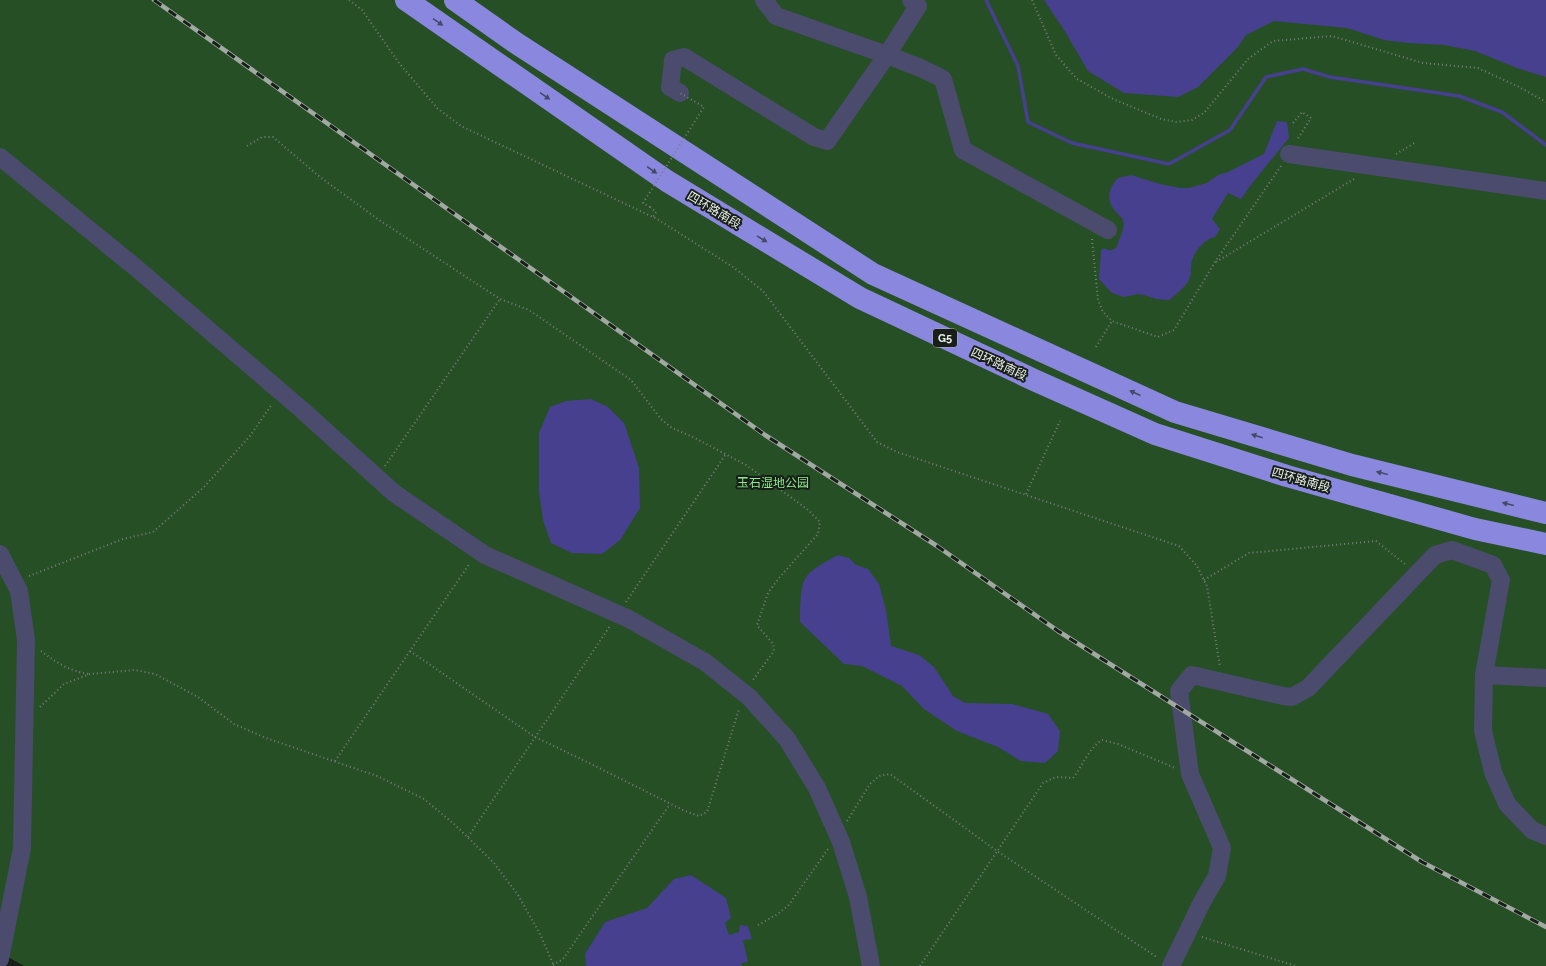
<svg xmlns="http://www.w3.org/2000/svg" width="1546" height="966" viewBox="0 0 1546 966" font-family="Raleway,'Noto Sans SC',sans-serif">
	<style>
		.green { fill: #264f26 }
		.water { fill: #46408f }
		.lines { fill: none; stroke-linecap: round; stroke-linejoin: round }
		.stream { stroke: #46408f; stroke-width: 3.5 }
		.path { stroke: #797f79; stroke-width: 2; stroke-dasharray: 1 3; stroke-linecap: butt }
		.minor { stroke: #4a4b6d; stroke-width: 18 }
		.highway { stroke: #8988de; stroke-width: 22 }
		.rail-casing { stroke: #a2a8a2; stroke-width: 4.5 }
		.rail { stroke: #181f18; stroke-width: 3; stroke-dasharray: 9; stroke-linecap: butt }
		.path-bridge { stroke: #797f79; stroke-width: 2; stroke-dasharray: 1 3; stroke-linecap: butt }
		.oneway { fill: #454967 }
		.labels { text-anchor: middle; dominant-baseline: central; stroke-width: 4; stroke-linejoin: round; paint-order: stroke }
		.shield { fill: #181f18; stroke: #acb2ac; stroke-width: 1 }
		.shield-label { font-size: 11px; font-weight: bold; fill: #ecf1ec }
		.street-label { font-size: 12px; fill: #ecf1ec; stroke: #181f18 }
		.park-label { font-size: 12px; fill: #8cea8c; stroke: #181f18 }
	</style>
	<rect width="100%" height="100%" fill="#181f18"/>
	<path class="green" d="M0,0H1546V966H24L1,953L0,952Z"/>
	<g class="water">
		<path d="M1044,0H1546V77L1517,68L1475,51L1444,45L1408,43L1384,40L1347,28L1274,21L1246,35L1237,48L1198,87L1178,97L1124,93L1088,71L1066,33Z"/>
		<path d="M1277,121L1287,122L1289,138C1273,158 1256,177 1241,199L1228,193L1212,219L1220,229L1215,237C1205,238 1194,252 1192,261C1190,267 1192,274 1189,280C1186,286 1175,296 1169,300L1156,299L1144,295L1138,294L1124,297L1112,293L1099,279L1101,250L1104,248C1109,251 1112,251 1117,247C1118,239 1126,229 1123,220C1122,217 1119,216 1117,213C1106,202 1107,189 1118,178L1131,175L1160,184L1180,188H1189L1207,183L1218,175L1228,172L1264,154Z"/>
		<path d="M591,399L608,407L624,423L639,468L640,508L620,540L602,554L572,553L551,543L543,520L539,491V433L550,407L566,401Z"/>
		<path d="M838,555L849,558L856,565L868,569L879,584L886,610L891,646L919,655L934,667L953,696L965,703L1012,704L1048,714L1060,731L1058,751L1045,763L1021,761L998,747L957,731L924,709L902,686L862,666L844,664L800,622C800,612 800,587 805,579C810,569 828,561 838,555Z"/>
		<path d="M691,875L726,898L731,918L725,923L729,935L739,932L740,925L748,926L752,939L743,940L748,962L741,963L742,966H586L585,954L605,922L647,908L674,879Z"/>
	</g>
	<g class="lines">
		<path class="stream" d="M986,0L1018,66L1028,122L1072,143L1169,164L1230,130L1266,77L1303,69L1330,77L1459,96L1502,112L1546,145"/>
		<g class="path">
			<path d="M349,0L362,10L399,63L437,108L461,126L657,219L733,267L763,291L877,442L897,452L1179,546L1197,566L1207,586L1220,667"/>
			<path d="M1032,0L1056,55L1077,79L1113,99L1161,119L1176,122L1192,120L1204,113L1248,59L1273,41L1332,36L1423,63L1478,68L1519,87L1546,102"/>
			<path d="M1293,123L1302,112L1311,118L1297,140"/>
			<path d="M247,146L262,137H273L320,177L379,220L500,299L529,310L631,380L661,419L672,428L693,437L746,465L807,509L820,522L818,534L779,578L768,593L757,625L773,644L774,651L753,680"/>
			<path d="M1396,154L1416,142"/>
			<path d="M650,207L656,212L653,217"/>
			<path d="M1092,239L1098,300L1103,312L1112,321L1158,337L1174,330L1215,262L1281,166"/>
			<path d="M1216,262L1354,179"/>
			<path d="M1096,347L1112,321"/>
			<path d="M385,466L500,299"/>
			<path d="M1026,494L1060,421"/>
			<path d="M29,576L123,539L153,532L204,487L250,436L272,404"/>
			<path d="M1204,580L1249,553L1376,541L1406,565"/>
			<path d="M626,602L726,454"/>
			<path d="M41,651C57,663 69,671 89,674"/>
			<path d="M410,651L535,737L579,758L685,811L699,816L707,812L739,709"/>
			<path d="M40,707L64,684L90,674L135,670L155,674L198,697L234,724L266,738L377,776L424,799L454,824L494,863L518,895L540,934L554,966"/>
			<path d="M335,761L470,563"/>
			<path d="M847,821L870,784L879,776L890,774L997,851L1158,958"/>
			<path d="M468,837L610,626"/>
			<path d="M758,925L776,915L788,906L828,849"/>
			<path d="M1202,937L1296,966"/>
			<path d="M553,965L563,959L670,804"/>
			<path d="M920,966L1043,783L1056,777L1073,778C1083,765 1089,748 1102,740L1118,744L1175,768"/>
		</g>
		<g class="minor">
			<path d="M764,0L776,16L887,55L923,69L943,79L963,150L1108,230"/>
			<path d="M680,93L670,87L673,60L684,57L814,137L827,141L887,55L918,6L911,0"/>
			<path d="M1289,154L1546,191"/>
			<path d="M0,157L135,267L301,409L394,493L485,555L629,619L705,662L749,697L787,739L817,788L841,842L858,897L871,966"/>
			<path d="M0,554L19,591L26,640L22,848L0,959"/>
			<path d="M1484,675L1546,678"/>
			<path d="M1171,966L1202,902L1217,876L1222,848L1190,774L1179,691L1192,675L1283,696L1292,697L1308,688L1435,555L1452,550L1493,565L1501,580L1484,675L1483,731L1493,772L1507,804L1532,830L1546,836"/>
		</g>
		<g class="highway">
			<path d="M406,0L667,181L860,298L1034,380L1155,434L1287,476L1475,529L1546,544"/>
			<path d="M455,0L516,43L873,274L1175,412L1352,465L1546,513"/>
		</g>
		<defs>
			<path id="rail" d="M154,0L765,435L937,546L1058,631L1422,862L1546,927"/>
		</defs>
		<use href="#rail" class="rail-casing"/>
		<use href="#rail" class="rail"/>
		<path class="path-bridge" d="M650,207L643,203L704,107L680,93"/>
	</g>
	<defs><path id="oneway-solid" d="M-6-.8H1V-3.2L6.5 0L1 3.2V.8H-6Z"/></defs>
	<g class="oneway">
		<use href="#oneway-solid" transform="translate(438 22) rotate(35)"/>
		<use href="#oneway-solid" transform="translate(545 96) rotate(35)"/>
		<use href="#oneway-solid" transform="translate(652 170) rotate(35)"/>
		<use href="#oneway-solid" transform="translate(762 239) rotate(31)"/>
		<use href="#oneway-solid" transform="translate(1135 393) rotate(-156)"/>
		<use href="#oneway-solid" transform="translate(1257 436) rotate(-163)"/>
		<use href="#oneway-solid" transform="translate(1382 473) rotate(-166)"/>
		<use href="#oneway-solid" transform="translate(1508 504) rotate(-166)"/>
	</g>
	<g class="labels">
		<rect class="shield" x="933" y="329" width="24" height="18" rx="3"/>
		<g class="shield-label">
			<text x="945" y="338">G5</text>
		</g>
		<g class="street-label">
			<text transform="translate(714 210) rotate(31)">四环路南段</text>
			<text transform="translate(999 364) rotate(25)">四环路南段</text>
			<text transform="translate(1301 480) rotate(16)">四环路南段</text>
		</g>
		<g class="park-label">
			<text x="773" y="483">玉石湿地公园</text>
		</g>
	</g>
</svg>
